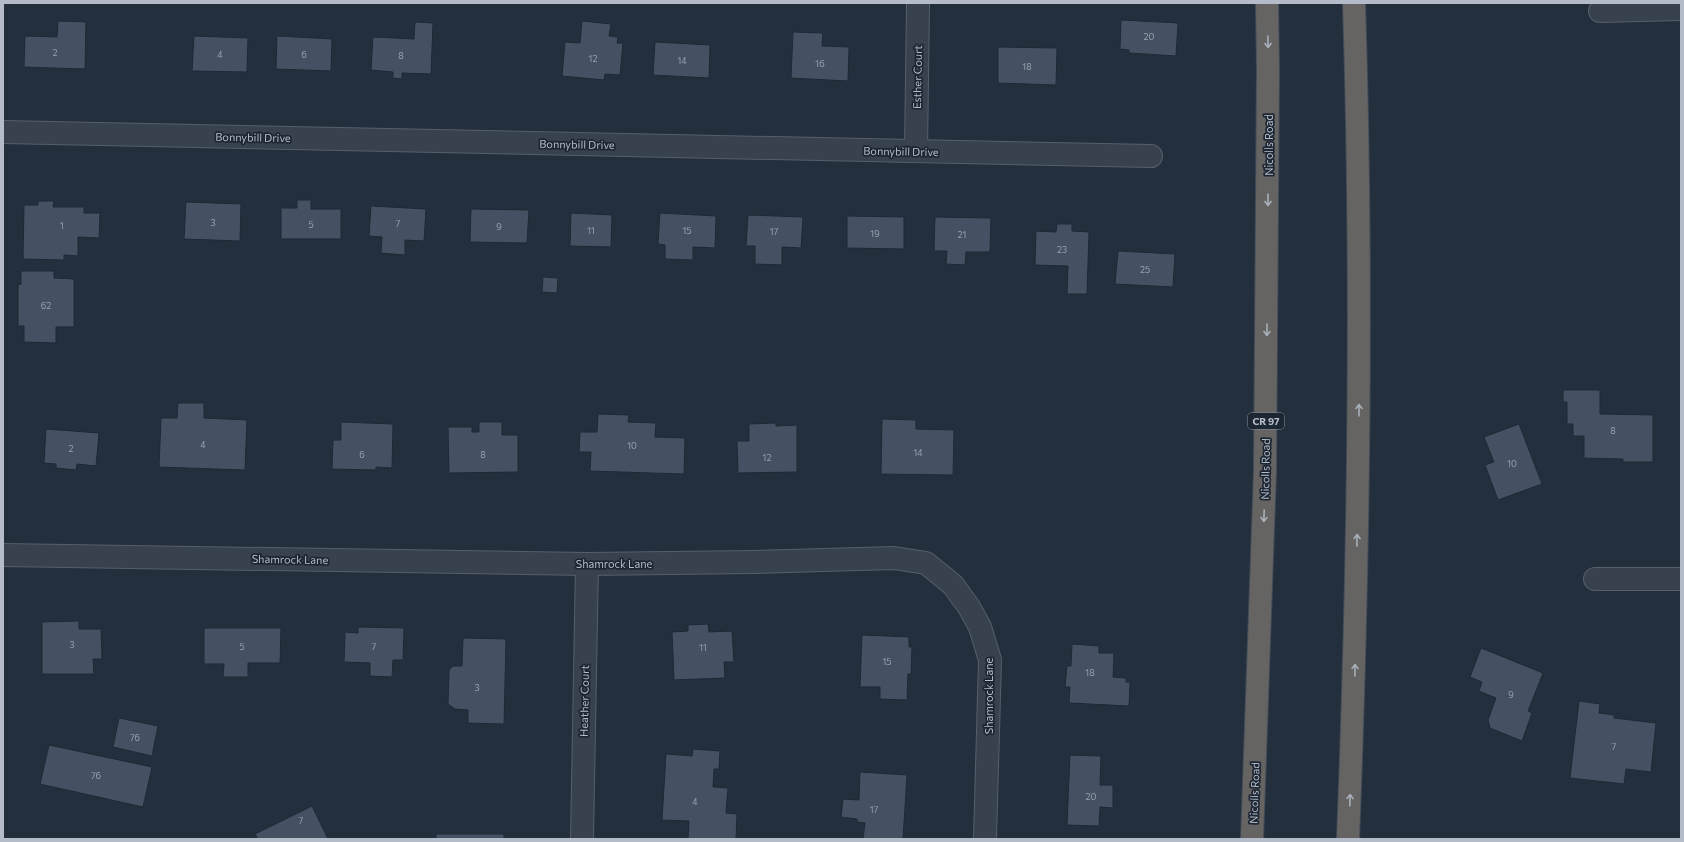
<svg xmlns="http://www.w3.org/2000/svg" width="1684" height="842" viewBox="0 0 1684 842" font-family="Commissioner,sans-serif">
	<style>
		.building { fill: #455162; stroke: #1f2835 }
		.lines { fill: none; stroke-linecap: round; stroke-linejoin: round }
		.minor-casing { stroke: #565f6c; stroke-width: 24 }
		.trunk-casing { stroke: #434c59; stroke-width: 24 }
		.minor { stroke: #38414e; stroke-width: 22 }
		.trunk { stroke: #656462; stroke-width: 22 }
		.oneway { stroke: #a8afba }
		.labels { text-anchor: middle; dominant-baseline: central; stroke-width: 3.5; stroke-linejoin: round; paint-order: stroke }
		.number-label { font-size: 9px; fill: #98a1af }
		.shield { fill: #1d2633; stroke: #878f9c; stroke-width: 1 }
		.shield-label { font-size: 10px; font-weight: bold; fill: #b4bcc9 }
		.street-label { font-size: 11px; fill: #b4bcc9; stroke: #1d2633 }
	</style>
	<rect width="100%" height="100%" fill="#242f3e"/>
	<g class="building">
		<path d="M1121,20L1178,23L1176,56L1129,53V50L1120,49Z"/>
		<path d="M58,21L86,22L85,69L24,67L25,36L57,37Z"/>
		<path d="M582,21L611,24L609,36L618,37L617,43H623L620,75L605,74L604,80L562,76L565,42L580,43Z"/>
		<path d="M415,22L433,23L431,74L402,73V79L393,78V72L371,70L373,37L414,39Z"/>
		<path d="M793,32L823,33L822,46L849,47L848,81L791,78Z"/>
		<path d="M194,36L248,38L247,72L192,71Z"/>
		<path d="M277,36L332,39L331,71L276,69Z"/>
		<path d="M655,42L710,45L709,78L653,75Z"/>
		<path d="M998,47L1057,48L1056,85L998,83Z"/>
		<path d="M297,200H311V209H341V239H281V208H297Z"/>
		<path d="M38,201H54L53,207H84V213H100L99,238L78,237V256L64,255V260L23,259L24,205H38Z"/>
		<path d="M186,202L241,204L240,241L184,239Z"/>
		<path d="M371,206L426,209L424,241L405,240V255L381,253L382,237L369,236Z"/>
		<path d="M471,209L529,210L527,243L470,242Z"/>
		<path d="M571,213L612,215L611,247L570,246Z"/>
		<path d="M660,213L716,216L715,248L693,247V260L665,259V245L658,244Z"/>
		<path d="M748,215L803,217L801,248L782,247V265L755,264V246H746Z"/>
		<path d="M847,216L904,217V249L847,248Z"/>
		<path d="M935,217L991,218L990,252H966L965,265L946,264L947,251H934Z"/>
		<path d="M1057,224H1072V231L1089,232L1087,294H1067L1068,266L1035,265L1036,231L1056,232Z"/>
		<path d="M1118,251L1175,254L1173,287L1115,284Z"/>
		<path d="M21,271H54V278L74,279V327H56V343L24,342V326H18V285L21,284Z"/>
		<path d="M543,277L558,278L557,293L542,292Z"/>
		<path d="M1563,390H1600V414L1653,415V462H1623V459L1584,458V436H1573V424H1567V402H1563Z"/>
		<path d="M178,403H204V418L247,420L245,470L159,467L161,418H177Z"/>
		<path d="M598,414L629,415L628,422L656,423L655,437L685,438L684,474L590,471L591,452H579L580,432H597Z"/>
		<path d="M882,419L916,420V429L954,430L953,475L881,474Z"/>
		<path d="M341,422L393,424L392,468L376,467V470L332,469L333,440H341Z"/>
		<path d="M479,422H502V435H518V472L449,473L448,427H472V432H479Z"/>
		<path d="M776,423V426L797,425V472L738,473L737,441H749V424Z"/>
		<path d="M1519,424L1542,484L1498,500L1485,465L1494,462L1484,437Z"/>
		<path d="M46,429L99,433L96,466L77,464L76,470L56,468V464L44,463Z"/>
		<path d="M79,621V629H101L102,659H93L94,674H42V622Z"/>
		<path d="M708,624L709,632L732,631L734,662H724L725,678L674,680L672,632L688,631V625Z"/>
		<path d="M358,627L404,628L403,660H393L392,677L370,676V663L344,662L345,632L358,633Z"/>
		<path d="M204,628H281L280,663H248V677H223L224,664H204Z"/>
		<path d="M862,635L909,637V647H912L911,674H908L907,700L880,699V687H860Z"/>
		<path d="M463,638L506,639L504,724L468,723V710L455,709L448,704L449,670L453,666H462Z"/>
		<path d="M1072,644L1099,646V653H1114L1113,677L1126,678V682H1130L1129,706L1069,703L1070,687H1065L1067,666H1071Z"/>
		<path d="M1481,648L1543,673L1528,711L1532,713L1522,741L1490,728L1488,720L1496,698L1479,691L1482,682L1470,677Z"/>
		<path d="M1579,701L1600,704L1599,713L1614,715V718L1656,723L1651,772L1626,769L1624,784L1570,778Z"/>
		<path d="M119,718L158,726L152,756L113,747Z"/>
		<path d="M49,745L152,767L143,807L40,784Z"/>
		<path d="M693,749L720,751L719,769H714L713,787L728,788L726,813L737,814L736,839H688L689,821L662,820L666,754L692,756Z"/>
		<path d="M1070,755L1101,756L1100,785H1113V808L1100,807L1099,826L1067,825Z"/>
		<path d="M860,772L907,775L903,839H863L865,823L857,822V819L841,817L843,799L859,800Z"/>
		<path d="M312,806L328,839H258L255,834Z"/>
		<rect x="436" y="834" width="68" height="5"/>
	</g>
	<g class="lines">
		<defs>
			<g id="minor">
				<path d="M1600,11L1681,9"/>
				<path d="M3,132L1151,156"/>
				<path d="M916,151L918,3"/>
				<path d="M3,555L587,564L754,562L894,558L926,563L953,585L969,607L980,627L990,660L985,839"/>
				<path d="M1595,579H1681"/>
				<path d="M582,839L587,564"/>
			</g>
			<g id="trunk">
				<path d="M1252,839L1265,471L1268,69L1267,3"/>
				<path d="M1348,839C1359,560 1363,282 1354,3"/>
			</g>
		</defs>
		<use href="#minor" class="minor-casing"/>
		<use href="#trunk" class="trunk-casing"/>
		<use href="#minor" class="minor"/>
		<use href="#trunk" class="trunk"/>
	</g>
	<defs><path id="oneway-shaft" d="M-6 0H5M1.5-3L5.5 0L1.5 3" fill="none" stroke-width="1.6" stroke-linecap="round" stroke-linejoin="round"/></defs>
	<g class="oneway">
		<use href="#oneway-shaft" transform="translate(1268 42) rotate(89)"/>
		<use href="#oneway-shaft" transform="translate(1268 200) rotate(90)"/>
		<use href="#oneway-shaft" transform="translate(1267 330) rotate(91)"/>
		<use href="#oneway-shaft" transform="translate(1359 410) rotate(-90)"/>
		<use href="#oneway-shaft" transform="translate(1264 516) rotate(92)"/>
		<use href="#oneway-shaft" transform="translate(1357 540) rotate(-89)"/>
		<use href="#oneway-shaft" transform="translate(1355 670) rotate(-89)"/>
		<use href="#oneway-shaft" transform="translate(1350 800) rotate(-88)"/>
	</g>
	<g class="labels">
		<g class="number-label">
			<text x="1149" y="36">20</text>
			<text x="55" y="52">2</text>
			<text x="220" y="54">4</text>
			<text x="304" y="54">6</text>
			<text x="401" y="55">8</text>
			<text x="593" y="58">12</text>
			<text x="682" y="60">14</text>
			<text x="820" y="63">16</text>
			<text x="1027" y="66">18</text>
			<text x="213" y="222">3</text>
			<text x="398" y="223">7</text>
			<text x="311" y="224">5</text>
			<text x="62" y="225">1</text>
			<text x="499" y="226">9</text>
			<text x="591" y="230">11</text>
			<text x="687" y="230">15</text>
			<text x="774" y="231">17</text>
			<text x="875" y="233">19</text>
			<text x="962" y="234">21</text>
			<text x="1062" y="249">23</text>
			<text x="1145" y="269">25</text>
			<text x="46" y="305">62</text>
			<text x="1613" y="430">8</text>
			<text x="203" y="444">4</text>
			<text x="632" y="445">10</text>
			<text x="71" y="448">2</text>
			<text x="918" y="452">14</text>
			<text x="362" y="454">6</text>
			<text x="483" y="454">8</text>
			<text x="767" y="457">12</text>
			<text x="1512" y="463">10</text>
			<text x="72" y="644">3</text>
			<text x="242" y="646">5</text>
			<text x="374" y="646">7</text>
			<text x="703" y="647">11</text>
			<text x="887" y="661">15</text>
			<text x="1090" y="672">18</text>
			<text x="477" y="687">3</text>
			<text x="1511" y="694">9</text>
			<text x="135" y="737">76</text>
			<text x="1614" y="746">7</text>
			<text x="96" y="775">76</text>
			<text x="1091" y="796">20</text>
			<text x="695" y="801">4</text>
			<text x="874" y="809">17</text>
			<text x="301" y="820">7</text>
		</g>
		<rect class="shield" x="1248" y="413" width="36" height="16" rx="3"/>
		<g class="shield-label">
			<text x="1266" y="421">CR 97</text>
		</g>
		<g class="street-label">
			<text transform="translate(917 77) rotate(-89)">Esther Court</text>
			<text transform="translate(253 137) rotate(1)">Bonnybill Drive</text>
			<text transform="translate(577 144) rotate(1)">Bonnybill Drive</text>
			<text transform="translate(1268 145) rotate(-90)">Nicolls Road</text>
			<text transform="translate(901 151) rotate(1)">Bonnybill Drive</text>
			<text transform="translate(1265 469) rotate(-89)">Nicolls Road</text>
			<text transform="translate(290 559) rotate(1)">Shamrock Lane</text>
			<text x="614" y="563">Shamrock Lane</text>
			<text transform="translate(988 696) rotate(-90)">Shamrock Lane</text>
			<text transform="translate(584 701) rotate(-89)">Heather Court</text>
			<text transform="translate(1254 793) rotate(-88)">Nicolls Road</text>
		</g>
	</g>
	<rect width="1684" height="842" fill="none" stroke="#b4bcc9" stroke-width="8"/>
</svg>
